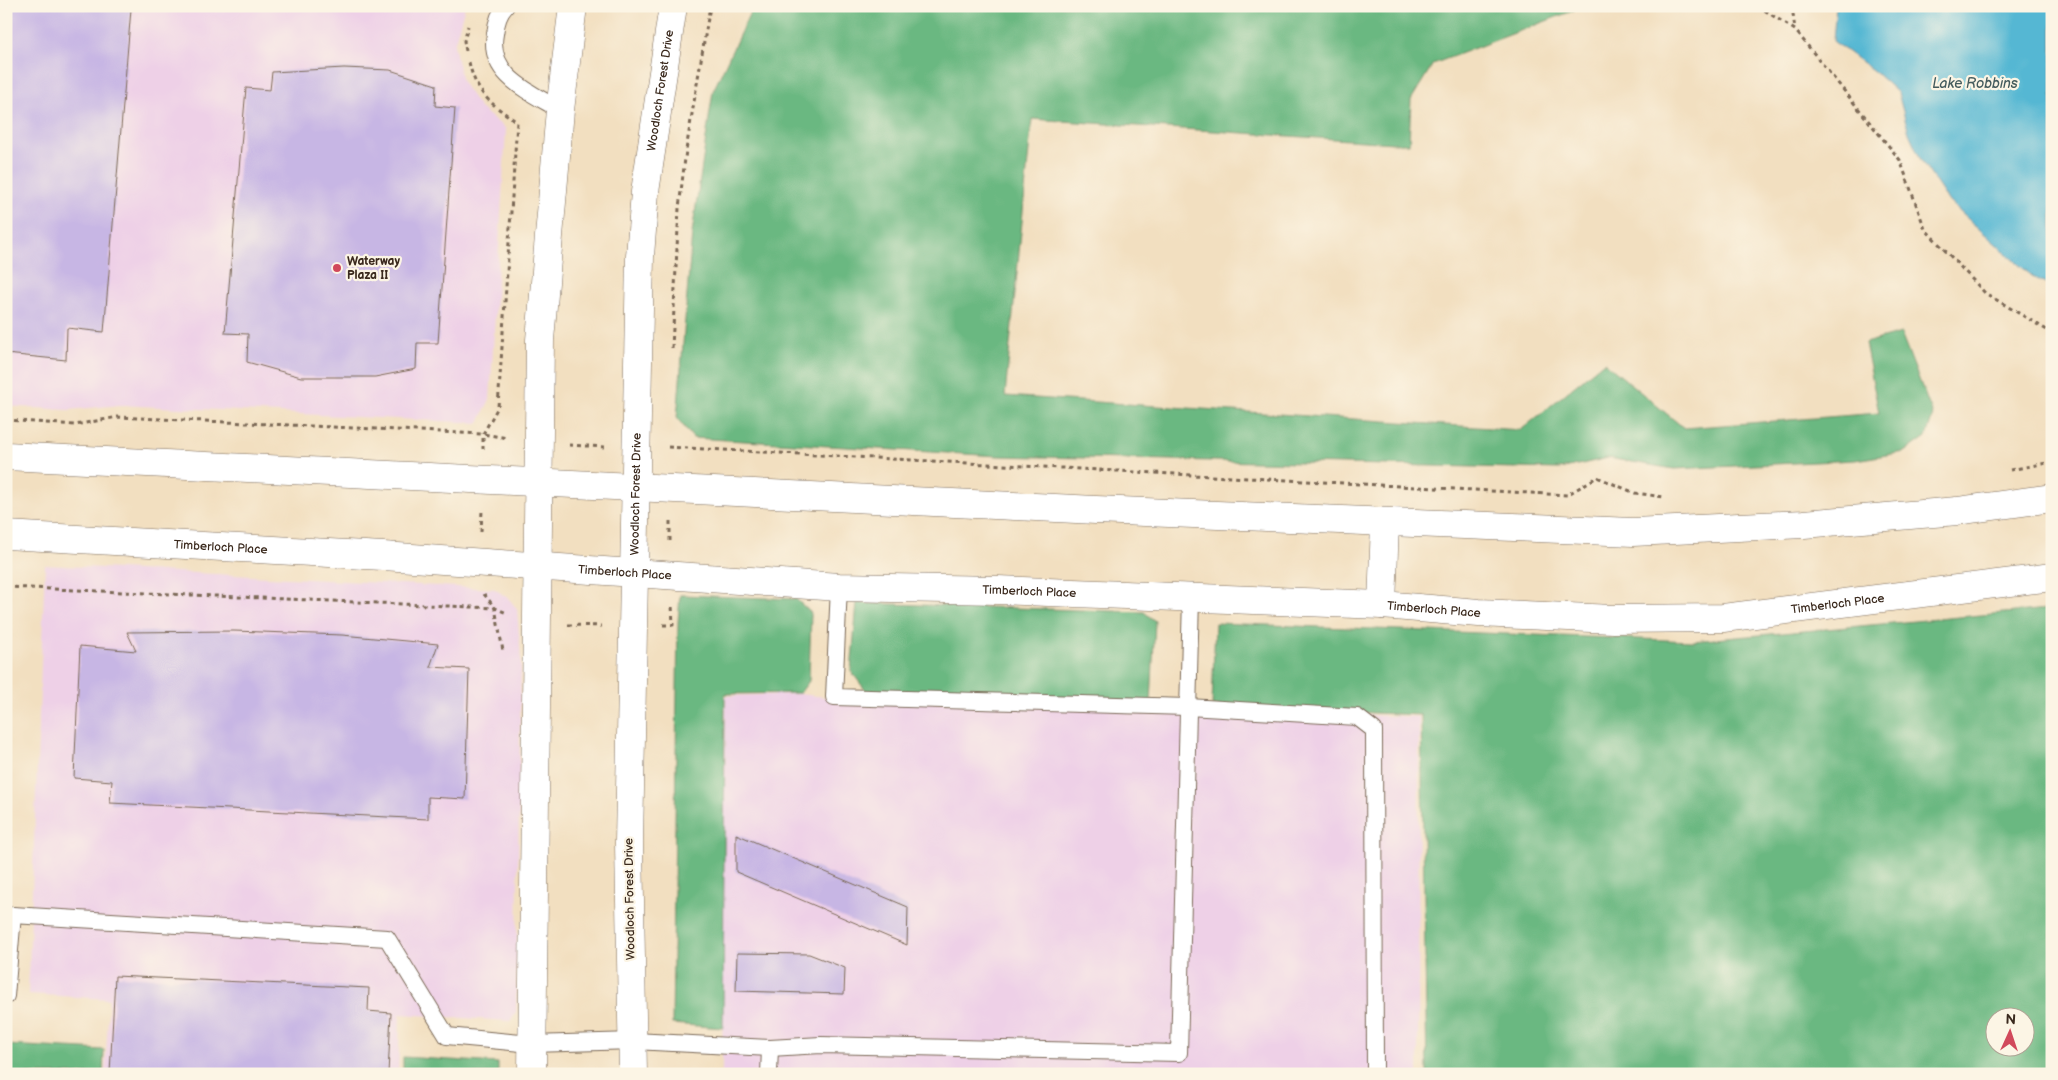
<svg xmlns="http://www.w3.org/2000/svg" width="2058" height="1080" viewBox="0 0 2058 1080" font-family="'Balsamiq Sans',sans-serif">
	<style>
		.built { fill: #eed0e7 }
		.forest { fill: #6bb881; stroke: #537150; fill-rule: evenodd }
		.water { fill: #55b7d3; stroke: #487078 }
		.building { fill: #c7b6e4 }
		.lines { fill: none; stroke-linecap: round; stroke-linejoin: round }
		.service-casing { stroke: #7b6957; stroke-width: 18 }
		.tertiary-casing { stroke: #7b6957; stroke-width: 29 }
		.path { stroke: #7b6957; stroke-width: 3; stroke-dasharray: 4 4; stroke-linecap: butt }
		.service { stroke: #fff; stroke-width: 16 }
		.tertiary { stroke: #fff; stroke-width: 28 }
		.poi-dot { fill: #d1495b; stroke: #fcf5e5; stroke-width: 2 }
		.labels { text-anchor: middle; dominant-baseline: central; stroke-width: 4.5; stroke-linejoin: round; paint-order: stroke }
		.street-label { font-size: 12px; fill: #3b2a1e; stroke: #fcf5e5 }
		.poi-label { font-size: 12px; font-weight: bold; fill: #3b2a1e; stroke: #fcf5e5; text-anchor: start }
		.water-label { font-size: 14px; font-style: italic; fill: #445b5d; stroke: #fcf5e5 }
	</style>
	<rect width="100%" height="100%" fill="#fcf5e5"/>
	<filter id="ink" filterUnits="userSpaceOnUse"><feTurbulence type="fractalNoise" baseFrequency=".02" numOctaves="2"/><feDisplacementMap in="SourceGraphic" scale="10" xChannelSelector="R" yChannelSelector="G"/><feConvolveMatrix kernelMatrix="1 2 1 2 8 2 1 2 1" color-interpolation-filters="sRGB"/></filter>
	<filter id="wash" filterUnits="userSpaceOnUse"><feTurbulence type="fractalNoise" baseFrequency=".0096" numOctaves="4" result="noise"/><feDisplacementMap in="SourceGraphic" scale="20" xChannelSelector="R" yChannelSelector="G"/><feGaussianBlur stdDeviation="1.12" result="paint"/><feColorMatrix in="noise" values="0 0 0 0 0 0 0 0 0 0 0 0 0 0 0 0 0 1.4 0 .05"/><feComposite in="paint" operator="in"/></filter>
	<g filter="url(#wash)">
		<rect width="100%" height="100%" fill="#f2dfc0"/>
		<g class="built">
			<path d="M6,6H465L454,45L462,82L480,108L506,129L490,399L479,423L120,405L68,410L6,406Z"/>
			<path d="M45,565L495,589L509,599L517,609L521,660L516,1012L510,1021L400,1014L398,1074H105L109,999L28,994Z"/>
			<path d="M800,694L833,698L1419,717L1418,1074H722L726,696Z"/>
		</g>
		<g class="forest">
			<path d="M753,6H1572L1575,10L1433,64L1411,100L1409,144L1032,119L1005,396L1521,430L1604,362L1684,428L1879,413L1865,343L1901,333L1933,415L1926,437L1905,452L1855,460L1674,469L1608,458L1560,469L998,456L693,438L677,418L692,233L713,91Z"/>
			<path d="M680,595L796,599L811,613L809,681L800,693L725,694L723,1028L672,1024L678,622Z"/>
			<path d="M857,603L1144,612L1155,621L1151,703L866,691L851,671Z"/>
			<path d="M2048,609L2052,637V1074H1427L1421,715L1212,706L1215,623L1693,641ZM1996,1018H2026V1048H1996Z"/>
			<path d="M6,1045L104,1050L103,1074H6Z"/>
			<path d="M403,1057L498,1063V1074H403Z"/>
		</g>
		<path class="water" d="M1836,6H2052V286L2033,277L1949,202L1921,160L1909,133L1898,93L1875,72L1833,41Z"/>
		<g id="blocks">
			<g class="building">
				<path d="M6,6H101L131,9L104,332L67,328L66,360L6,354Z"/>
				<path d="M344,68L390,70L436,85L435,106L455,108L438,343H417L416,369L375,377H301L247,362L248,334L225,333L246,88L270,90L272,72Z"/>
				<path d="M234,631L342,635L438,644L430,667L469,669L465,799L428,797V819L110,803L112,781L74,778L80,646L136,651L127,632Z"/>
				<path d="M736,834L908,907L907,945L736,872Z"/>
				<path d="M737,953L809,954L845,968L844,994L736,991Z"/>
				<path d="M115,976L369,988L368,1011L391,1013L388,1074H110Z"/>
			</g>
		</g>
	</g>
	<g filter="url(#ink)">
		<use href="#blocks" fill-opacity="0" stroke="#7b6957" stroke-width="1"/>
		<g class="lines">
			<defs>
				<g id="service">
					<path d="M506,6C499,13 496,24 495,34C487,75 530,92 560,110"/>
					<path d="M839,587L834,697L1188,707L1357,717L1374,730L1375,1074"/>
					<path d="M6,996L13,915L387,938L447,1036L532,1044L634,1041L770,1048L821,1045L1179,1053L1191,598"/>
					<path d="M769,1074L770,1048"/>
				</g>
				<g id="tertiary">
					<path d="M6,456L1096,510L1633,532L1804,524L1957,511L2052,498"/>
					<path id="s1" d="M6,535L383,556L839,587L998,590L1382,605L1479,613L1613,619L1723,618L2052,577"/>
					<path d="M1382,605L1385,523"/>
					<path d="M532,1074L540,340L560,110L573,6"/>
					<path id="s2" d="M633,1074L629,843L640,256L645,192L673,6"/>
				</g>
			</defs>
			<use href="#service" class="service-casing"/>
			<use href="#tertiary" class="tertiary-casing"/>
			<g class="path">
				<path d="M1758,6L1795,30L1900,160L1925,229L1985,293L2052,333"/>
				<path d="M1792,6L1795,30"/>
				<path d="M466,51L464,41L468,26"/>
				<path d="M469,62C476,95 492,104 517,122L498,407L483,434V449"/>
				<path d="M672,348L679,208L686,150L710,6"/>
				<path d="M6,420L75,425L118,417L483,434L508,438"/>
				<path d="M569,445L605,447"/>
				<path d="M668,447L1567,495L1597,477L1635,493L1664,497"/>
				<path d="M2010,470L2052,462"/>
				<path d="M670,521V544"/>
				<path d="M481,532L482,510"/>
				<path d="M6,587L495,608L507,613"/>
				<path d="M484,594L495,608L503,651"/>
				<path d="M568,625L602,626"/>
				<path d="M663,625H673L672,605"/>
			</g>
			<use href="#service" class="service"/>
			<use href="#tertiary" class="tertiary"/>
		</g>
	</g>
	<circle class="poi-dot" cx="337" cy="268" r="5"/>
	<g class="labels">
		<g class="street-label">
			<text stroke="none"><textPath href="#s2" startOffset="985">Woodloch Forest Drive</textPath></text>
			<text stroke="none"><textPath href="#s2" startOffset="580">Woodloch Forest Drive</textPath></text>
			<text stroke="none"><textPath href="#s1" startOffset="215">Timberloch Place</textPath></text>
			<text stroke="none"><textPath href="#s1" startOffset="620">Timberloch Place</textPath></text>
			<text stroke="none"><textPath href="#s1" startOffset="1025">Timberloch Place</textPath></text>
			<text stroke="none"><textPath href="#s1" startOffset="1835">Timberloch Place</textPath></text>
			<text stroke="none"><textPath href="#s1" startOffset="1430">Timberloch Place</textPath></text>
			<text transform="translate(630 899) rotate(-91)">Woodloch Forest Drive</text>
		</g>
		<g class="poi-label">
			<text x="347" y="261">Waterway<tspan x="347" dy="14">Plaza II</tspan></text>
		</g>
		<g class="water-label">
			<text x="1975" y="83">Lake Robbins</text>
		</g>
	</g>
	<rect width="2058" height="1080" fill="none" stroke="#fcf5e5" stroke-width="25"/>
	<g transform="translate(2010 1032) rotate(3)"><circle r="24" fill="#fcf5e5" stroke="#afa495"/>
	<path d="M0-4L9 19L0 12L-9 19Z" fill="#d1495b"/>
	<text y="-8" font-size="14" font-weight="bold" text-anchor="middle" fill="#3b2a1e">N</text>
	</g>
</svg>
